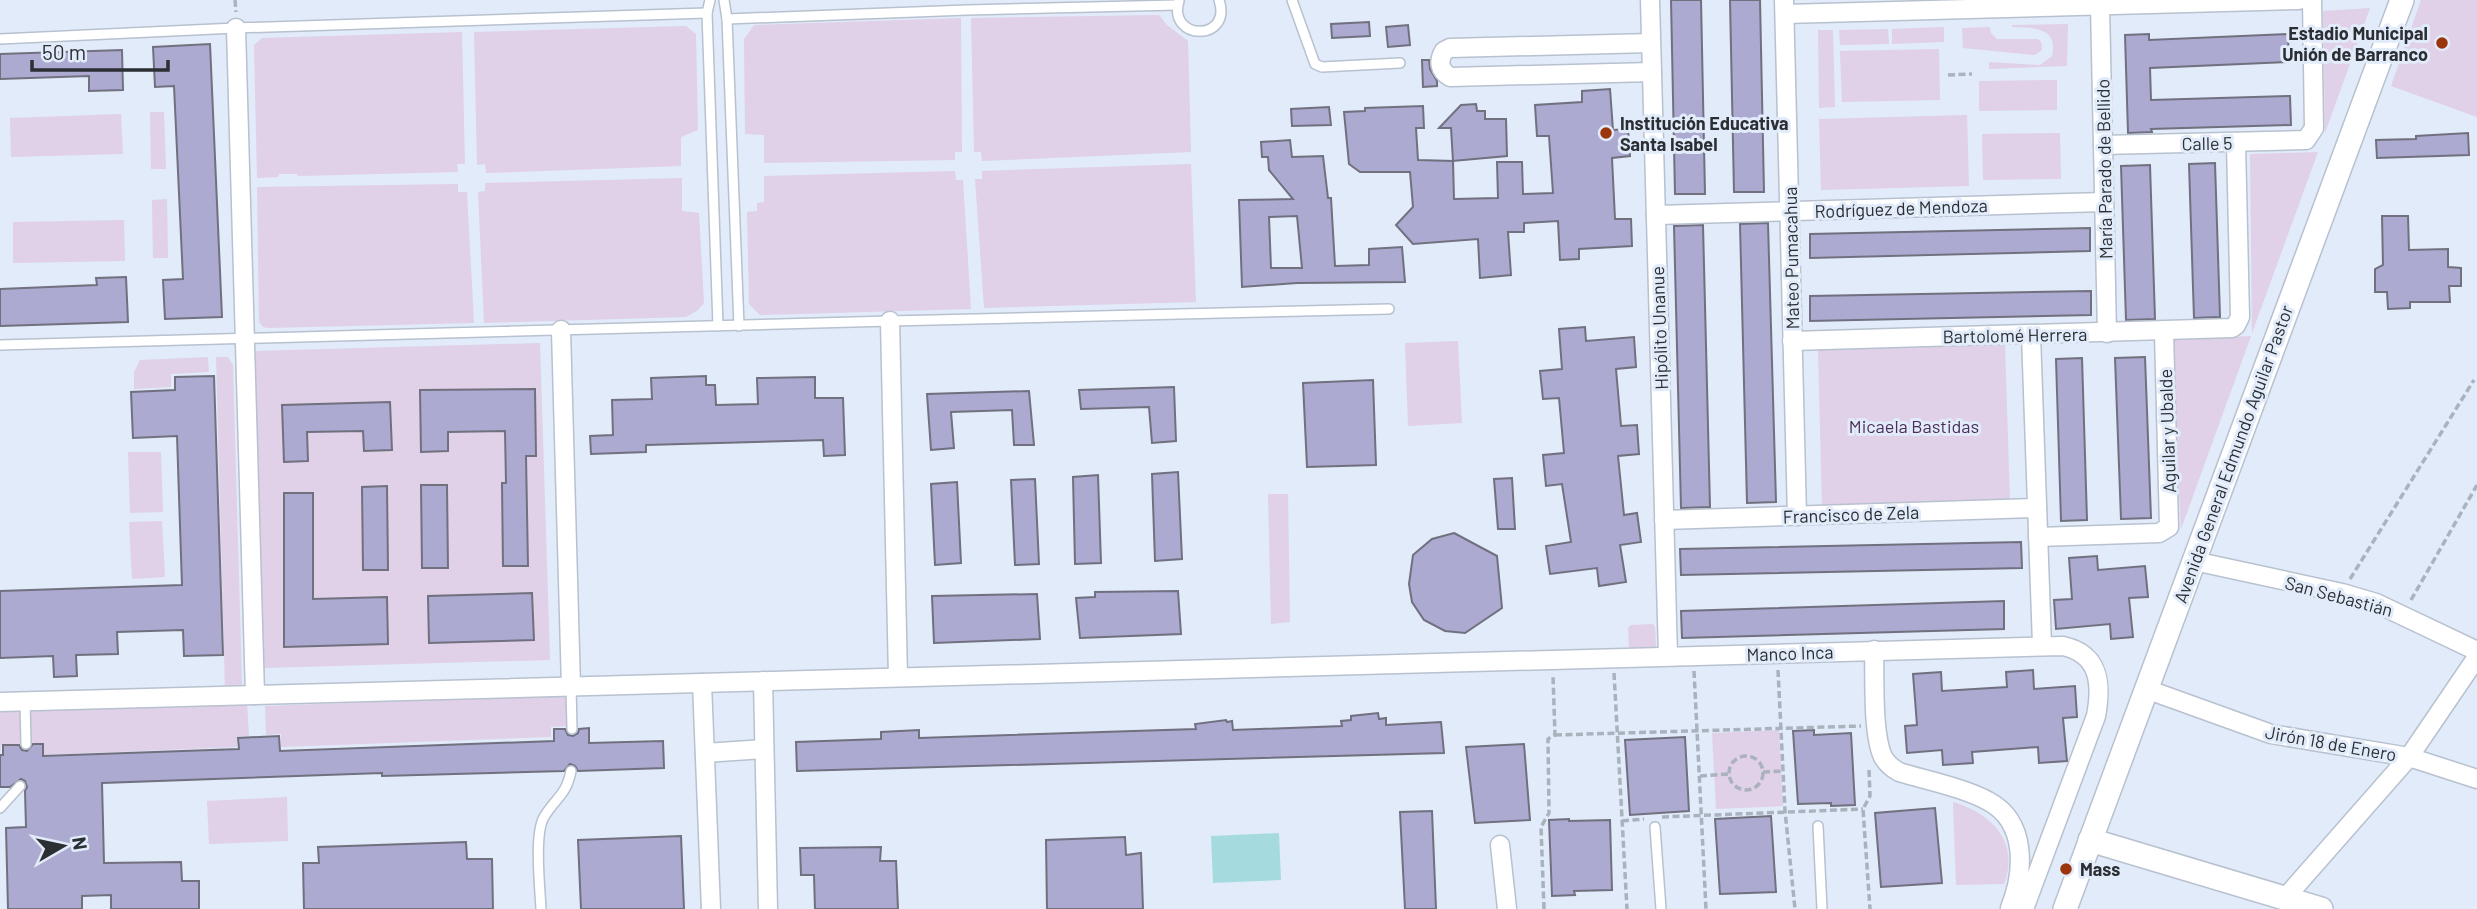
<svg xmlns="http://www.w3.org/2000/svg" width="2477" height="909" viewBox="0 0 2477 909" font-family="Barlow,sans-serif">
	<style>
		.green { fill: #e0d0e8 }
		.water { fill: #a5dbdf }
		.building { fill: #acaad1; stroke: #71707f; stroke-width: 2; fill-rule: evenodd }
		.lines { fill: none; stroke-linecap: round; stroke-linejoin: round }
		.service-casing { stroke: #b8c1cf; stroke-width: 12 }
		.minor-casing { stroke: #b8c1cf; stroke-width: 21 }
		.tertiary-casing { stroke: #b8c1cf; stroke-width: 26 }
		.path { stroke: #aab2be; stroke-width: 3.5; stroke-dasharray: 7 3.5; stroke-linecap: butt }
		.service { stroke: #fff; stroke-width: 9 }
		.minor { stroke: #fff; stroke-width: 18 }
		.tertiary { stroke: #fff; stroke-width: 23 }
		.poi-dot { fill: #9b350c; stroke: #e1ebf9; stroke-width: 2.5 }
		.labels { text-anchor: middle; dominant-baseline: central; stroke-width: 6; stroke-linejoin: round; paint-order: stroke }
		.poi-label { font-size: 18px; font-weight: bold; fill: #2b2f34; stroke: #e1ebf9; text-anchor: start }
		.street-label { font-size: 18px; fill: #2b2f34; stroke: #e1ebf9 }
		.park-label { font-size: 18px; fill: #4d2d5b; stroke: #e1ebf9 }
	</style>
	<rect width="100%" height="100%" fill="#e1ebf9"/>
	<g class="green">
		<path d="M2421,0H2477V117L2391,86Z"/>
		<path d="M2370,8L2325,133L2323,11Z"/>
		<path d="M1159,15L1167,25L1188,41L1191,152L982,161L981,152H974L971,18Z"/>
		<path d="M961,18L962,152H955V160L764,163V135L745,134L744,39L754,25Z"/>
		<path d="M2068,24L2067,66L1989,69V62L2040,65L2052,56C2059,26 2032,28 2012,27V25Z"/>
		<path d="M686,26L696,34L698,130L681,137V166L486,173L485,164L477,165L474,32Z"/>
		<path d="M1944,27V42L1892,44V29Z"/>
		<path d="M1990,27L1991,33L1997,39H2038L2041,42L2042,50L2035,55L1963,48L1962,28Z"/>
		<path d="M1888,29L1889,44L1840,45L1839,30Z"/>
		<path d="M1818,30H1833L1835,107L1819,108Z"/>
		<path d="M462,32L465,164H457L458,172L298,176L297,174H279L278,177L257,178L254,45L262,38Z"/>
		<path d="M1939,49L1940,100L1842,102L1840,51Z"/>
		<path d="M2057,80V110L1979,111V81Z"/>
		<path d="M150,112H164L166,169H151Z"/>
		<path d="M121,114L123,154L11,157L10,118Z"/>
		<path d="M1967,115L1969,186L1821,190L1819,119Z"/>
		<path d="M2060,133L2061,179L1983,180L1982,134Z"/>
		<path d="M2318,152L2252,333L2250,154Z"/>
		<path d="M1191,164L1196,302L984,308L975,179H982V171Z"/>
		<path d="M955,171L956,180H963L971,309L760,315L749,304L747,212L757,211V203L764,202V176Z"/>
		<path d="M682,178V211L699,213L704,303L698,310L686,317L484,323L478,192L485,191V183Z"/>
		<path d="M458,184V192H467L474,323L268,328L263,327L259,322L257,187Z"/>
		<path d="M167,199L168,258H153L152,200Z"/>
		<path d="M124,220L125,261L13,263V222Z"/>
		<path d="M2251,336L2181,529L2171,340Z"/>
		<path d="M1458,341L1462,423L1408,426L1405,343Z"/>
		<path d="M540,343L550,660L264,668L255,351Z"/>
		<path d="M2005,345L2010,503L1822,508L1818,350Z"/>
		<path d="M208,357L209,372L171,374V387L134,389V372L140,360Z"/>
		<path d="M216,357H228L233,365L242,684L237,690H225Z"/>
		<path d="M128,452H161L163,512L130,513Z"/>
		<path d="M1268,494H1288L1290,622L1271,624Z"/>
		<path d="M162,521L165,577L132,579L129,522Z"/>
		<path d="M1653,624L1655,627L1656,646L1654,649L1632,650L1629,647L1628,628L1631,625Z"/>
		<path d="M566,695L568,726L551,727V737L281,747V734L266,735L265,706Z"/>
		<path d="M247,703L249,736L237,737V747L44,755L43,743L1,745L0,753V712Z"/>
		<path d="M1779,730L1783,806L1716,809L1712,733Z"/>
		<path d="M287,797L288,841L209,844L207,801Z"/>
		<path d="M1953,802C1991,813 2020,842 2004,884L1956,885Z"/>
	</g>
	<path class="water" d="M1279,833L1281,880L1213,883L1211,836Z"/>
	<g class="building">
		<path d="M1671,0H1701L1705,194H1675Z"/>
		<path d="M1730,0H1760L1764,192H1734Z"/>
		<path d="M1369,22L1370,36L1332,38L1331,24Z"/>
		<path d="M1408,25L1410,45L1388,47L1386,27Z"/>
		<path d="M2149,34V40L2288,34L2289,62L2150,68L2151,100L2290,96L2291,125L2151,129L2152,132L2128,133L2125,35Z"/>
		<path d="M210,44L222,317L165,319L163,280L183,279L174,86L155,87L153,47Z"/>
		<path d="M122,50L123,90L89,91V76L0,79V54Z"/>
		<path d="M1422,60H1429L1430,69L1437,81V86L1423,87Z"/>
		<path d="M1610,89L1613,130L1628,129L1630,156L1612,158L1615,219H1631L1632,246L1579,249V259L1560,260L1558,221L1524,223V232H1508L1511,275L1480,278L1478,239L1413,244L1396,225L1413,207L1410,172H1360L1349,164L1344,112L1365,111V108L1423,106L1424,128H1416L1418,160L1453,161L1454,199L1498,198L1497,162H1522L1523,194L1553,193L1549,136H1537L1535,105L1582,102V91Z"/>
		<path d="M1476,104L1477,111H1485V119H1506L1507,156L1453,161L1451,128H1439L1461,105Z"/>
		<path d="M1329,107L1331,125L1292,126L1291,109Z"/>
		<path d="M2468,133L2469,155L2377,158L2376,140L2416,139V136Z"/>
		<path d="M1290,140L1292,157L1323,156L1328,198H1331L1335,266L1369,265V249L1402,247L1405,282L1297,283L1242,287L1239,200L1293,199L1269,170L1268,157H1262L1261,142ZM1297,216L1302,268H1271L1269,217Z"/>
		<path d="M2215,163L2220,317L2194,318L2189,164Z"/>
		<path d="M2150,165L2155,319L2126,320L2121,166Z"/>
		<path d="M2382,216H2408L2409,250L2448,249V267L2461,268V286H2449L2450,302H2410V308L2388,309L2387,292H2375V269L2383,265Z"/>
		<path d="M1768,223L1776,502L1747,503L1740,224Z"/>
		<path d="M1703,225L1710,507L1681,508L1674,226Z"/>
		<path d="M2090,228V251L1810,258V234Z"/>
		<path d="M126,277L128,322L0,326V289L97,285L96,278Z"/>
		<path d="M2091,291V315L1810,321V296Z"/>
		<path d="M1585,327L1586,341L1634,337L1636,367L1616,369L1621,426L1637,425L1639,454L1618,456L1624,515L1637,513L1641,542L1620,545L1626,582L1599,586L1597,568L1550,574L1546,546L1571,542L1562,484L1546,486L1543,455L1564,453L1559,398L1543,399L1540,371L1562,369L1559,329Z"/>
		<path d="M2145,357L2151,518L2121,519L2115,358Z"/>
		<path d="M2082,358L2087,520L2061,521L2056,359Z"/>
		<path d="M214,376L223,655L184,656L183,630L117,632L118,654L76,655L77,676L54,677L53,656L0,658V591L182,585L177,436L133,438L131,392L175,390V377Z"/>
		<path d="M706,376V385H715L716,405L758,404L757,378L815,377V398H843L845,455L824,456L823,440L646,445V452L591,454L590,436L613,435L612,400L652,399L651,378Z"/>
		<path d="M1373,380L1376,465L1307,467L1303,383Z"/>
		<path d="M1174,387L1176,441L1152,443L1149,407L1081,409L1079,390Z"/>
		<path d="M535,389L536,456H526L528,566H503L502,483H506L505,431L448,432V451L421,452L420,390Z"/>
		<path d="M1029,391L1034,445H1014L1012,410L951,412L954,448L931,450L927,394Z"/>
		<path d="M390,402L392,450L364,451L363,431L307,432L308,461L284,462L282,405Z"/>
		<path d="M1178,472L1182,559L1155,561L1152,474Z"/>
		<path d="M1098,475L1101,563L1075,564L1073,477Z"/>
		<path d="M1512,478L1515,529H1498L1494,479Z"/>
		<path d="M1035,479L1039,564L1015,565L1011,480Z"/>
		<path d="M957,482L961,563L935,565L931,484Z"/>
		<path d="M421,485H447L448,568H422Z"/>
		<path d="M387,486L388,570H363L362,487Z"/>
		<path d="M284,493H313V599L387,597L388,644L284,647Z"/>
		<path d="M1454,533L1497,556L1502,608L1465,633L1445,631L1424,620L1412,602L1409,584L1413,555L1432,539Z"/>
		<path d="M2021,542L2022,568L1681,575L1680,549Z"/>
		<path d="M2097,556L2098,570L2145,566L2148,597L2129,598L2133,637L2111,639L2110,624L2056,629L2054,600L2072,599L2069,558Z"/>
		<path d="M1178,591L1181,634L1080,638L1076,598L1095,597V592Z"/>
		<path d="M532,593L534,640L429,643L428,596Z"/>
		<path d="M1037,594L1040,639L934,643L932,596Z"/>
		<path d="M2004,601V629L1682,638L1681,611Z"/>
		<path d="M2033,670L2034,689L2075,686L2077,717L2063,718L2067,761L2039,763L2038,747L1972,752L1973,763L1943,765L1942,750L1907,753L1905,726L1917,725L1913,674L1941,672L1942,691L2007,687L2006,672Z"/>
		<path d="M1378,713L1379,719L1386,718V725L1441,722L1444,753L797,771L796,742L881,739V732L919,730V738L1196,729L1195,724L1226,720L1227,722L1232,721L1233,730L1342,726L1341,721L1351,720V716Z"/>
		<path d="M589,728V743L663,741L664,768L578,771L575,766L570,764L564,771L382,776V773L102,783L104,863L181,862L182,881H199V909H111V895L82,896V909H8L6,828L26,827L25,791L27,787L25,781L21,779L10,787H0V755H3V745H19L22,750L27,751L33,744H43V756L239,749L238,738L279,736L280,751L554,741V729H565L568,735L573,736L578,733L579,729Z"/>
		<path d="M1814,730V735L1851,733L1855,805L1831,806V803L1798,804L1793,731Z"/>
		<path d="M1685,737L1689,811L1630,815L1625,740Z"/>
		<path d="M1524,744L1530,820L1475,823L1466,747Z"/>
		<path d="M1935,808L1942,883L1881,887L1875,813Z"/>
		<path d="M1432,811L1436,909H1405L1400,812Z"/>
		<path d="M1771,816L1776,892L1720,894L1715,819Z"/>
		<path d="M1569,819V821L1610,820L1612,890L1574,891L1575,895L1552,896L1549,820Z"/>
		<path d="M681,836L684,909H581L578,840Z"/>
		<path d="M1125,837L1126,855L1141,853L1143,909H1047L1046,840Z"/>
		<path d="M466,842L467,859H492L493,909H304L303,863H319L318,847Z"/>
		<path d="M881,847L880,861H896L898,909H815L814,875H801L800,848Z"/>
	</g>
	<g class="lines">
		<defs>
			<g id="service">
				<path d="M710,0L707,13L718,326"/>
				<path d="M724,0L727,19L739,326"/>
				<path d="M1292,0L1315,64L1322,67L1400,63"/>
				<path d="M1179,1C1167,41 1233,42 1219,0"/>
				<path d="M727,19L967,10L1177,5"/>
				<path d="M0,39L236,28L707,13"/>
				<path d="M0,345L890,321L1389,309"/>
				<path d="M571,687L572,729"/>
				<path d="M25,702L26,744"/>
				<path d="M0,808L20,786"/>
				<path d="M1818,826L1822,909"/>
				<path d="M1655,827L1661,909"/>
				<path d="M541,909C540,888 534,834 544,817C556,797 566,796 571,771"/>
			</g>
			<g id="minor">
				<path d="M1650,0L1668,656"/>
				<path d="M1784,0L1797,516"/>
				<path d="M2100,6L2107,333"/>
				<path d="M1785,14L2299,0"/>
				<path d="M236,28L255,695"/>
				<path d="M1651,43L1450,48L1444,51C1438,61 1439,70 1450,77L1652,72"/>
				<path d="M2103,145L2306,140L2314,128L2312,0"/>
				<path d="M1656,215L2104,202"/>
				<path d="M890,321L898,677"/>
				<path d="M561,330L571,687"/>
				<path d="M2031,335L2042,645"/>
				<path d="M1792,341L2232,328L2236,325L2240,317L2236,143"/>
				<path d="M1664,520L2037,508"/>
				<path d="M2038,537L2159,533L2169,527L2164,332"/>
				<path d="M2194,561L2342,593L2376,603L2477,651"/>
				<path d="M1874,650C1875,678 1872,733 1883,757C1887,764 1892,768 1899,772C1925,780 1965,788 1988,801C2028,822 2024,873 2010,908"/>
				<path d="M763,681L768,909"/>
				<path d="M702,683L711,909"/>
				<path d="M2146,689L2271,734L2409,757L2477,779"/>
				<path d="M0,702L2063,646C2100,654 2102,684 2096,716L2024,909"/>
				<path d="M705,753L764,749"/>
				<path d="M1500,845L1507,909"/>
				<path d="M2286,897L2409,757L2477,657"/>
			</g>
			<g id="tertiary">
				<path d="M2090,840L2321,909"/>
				<path d="M2065,909L2402,0"/>
			</g>
		</defs>
		<use href="#service" class="service-casing"/>
		<use href="#minor" class="minor-casing"/>
		<use href="#tertiary" class="tertiary-casing"/>
		<g class="path">
			<path d="M235,0L236,12"/>
			<path d="M1948,75L1972,74"/>
			<path d="M2350,579L2474,380"/>
			<path d="M2411,600L2477,485"/>
			<path d="M1778,670L1785,811L1795,909"/>
			<path d="M1694,671L1706,909"/>
			<path d="M1614,673L1627,909"/>
			<path d="M1555,735L1861,726"/>
			<circle cx="1746" cy="773" r="17"/>
			<path d="M1869,770L1870,796L1863,809L1870,909"/>
			<path d="M1763,772L1783,771"/>
			<path d="M1700,776L1729,774"/>
			<path d="M1662,817L1863,809"/>
			<path d="M1622,821L1644,819"/>
			<path d="M1544,909L1541,827L1549,813L1548,739L1555,735L1553,676"/>
		</g>
		<use href="#service" class="service"/>
		<use href="#minor" class="minor"/>
		<use href="#tertiary" class="tertiary"/>
	</g>
	<g class="poi-dot">
		<circle cx="2442" cy="43" r="7"/>
		<circle cx="1606" cy="133" r="7"/>
		<circle cx="2066" cy="869" r="7"/>
	</g>
	<g class="labels">
		<g class="poi-label">
			<text x="2428" y="33" text-anchor="end">Estadio Municipal<tspan x="2428" dy="21">Unión de Barranco</tspan></text>
			<text x="1620" y="123">Institución Educativa<tspan x="1620" dy="21">Santa Isabel</tspan></text>
			<text x="2080" y="869">Mass</text>
		</g>
		<g class="street-label">
			<text transform="translate(2207 143) rotate(-1)">Calle 5</text>
			<text transform="translate(2104 169) rotate(-91)">María Parado de Bellido</text>
			<text transform="translate(1901 208) rotate(-2)">Rodríguez de Mendoza</text>
			<text transform="translate(1791 258) rotate(-91)">Mateo Pumacahua</text>
			<text transform="translate(1659 328) rotate(-92)">Hipólito Unanue</text>
			<text transform="translate(2015 335) rotate(-1)">Bartolomé Herrera</text>
			<text transform="translate(2167 431) rotate(-92)">Aguilar y Ubalde</text>
			<text transform="translate(2233 454) rotate(-70)">Avenida General Edmundo Aguilar Pastor</text>
			<text transform="translate(1851 514) rotate(-2)">Francisco de Zela</text>
			<text transform="translate(2339 596) rotate(15)">San Sebastián</text>
			<text transform="translate(1790 653) rotate(-2)">Manco Inca</text>
			<text transform="translate(2331 743) rotate(10)">Jirón 18 de Enero</text>
		</g>
		<g class="park-label">
			<text x="1914" y="426">Micaela Bastidas</text>
		</g>
	</g>
	<g transform="translate(63 846) rotate(81)" stroke="#e1ebf9" stroke-width="5" paint-order="stroke">
	<path d="M0-5L12 26L0 18L-12 26Z" fill="#2b2f34"/>
	<text y="-10" font-size="19" font-weight="bold" text-anchor="middle" fill="#2b2f34">N</text>
	</g>
	<path d="M32 60v10h136v-10" fill="none" stroke="#2b2f34" stroke-width="3.5"/>
	<text x="42" y="60" font-size="21" fill="#2b2f34" stroke="#e1ebf9" stroke-width="5" paint-order="stroke">50 m</text>
</svg>
